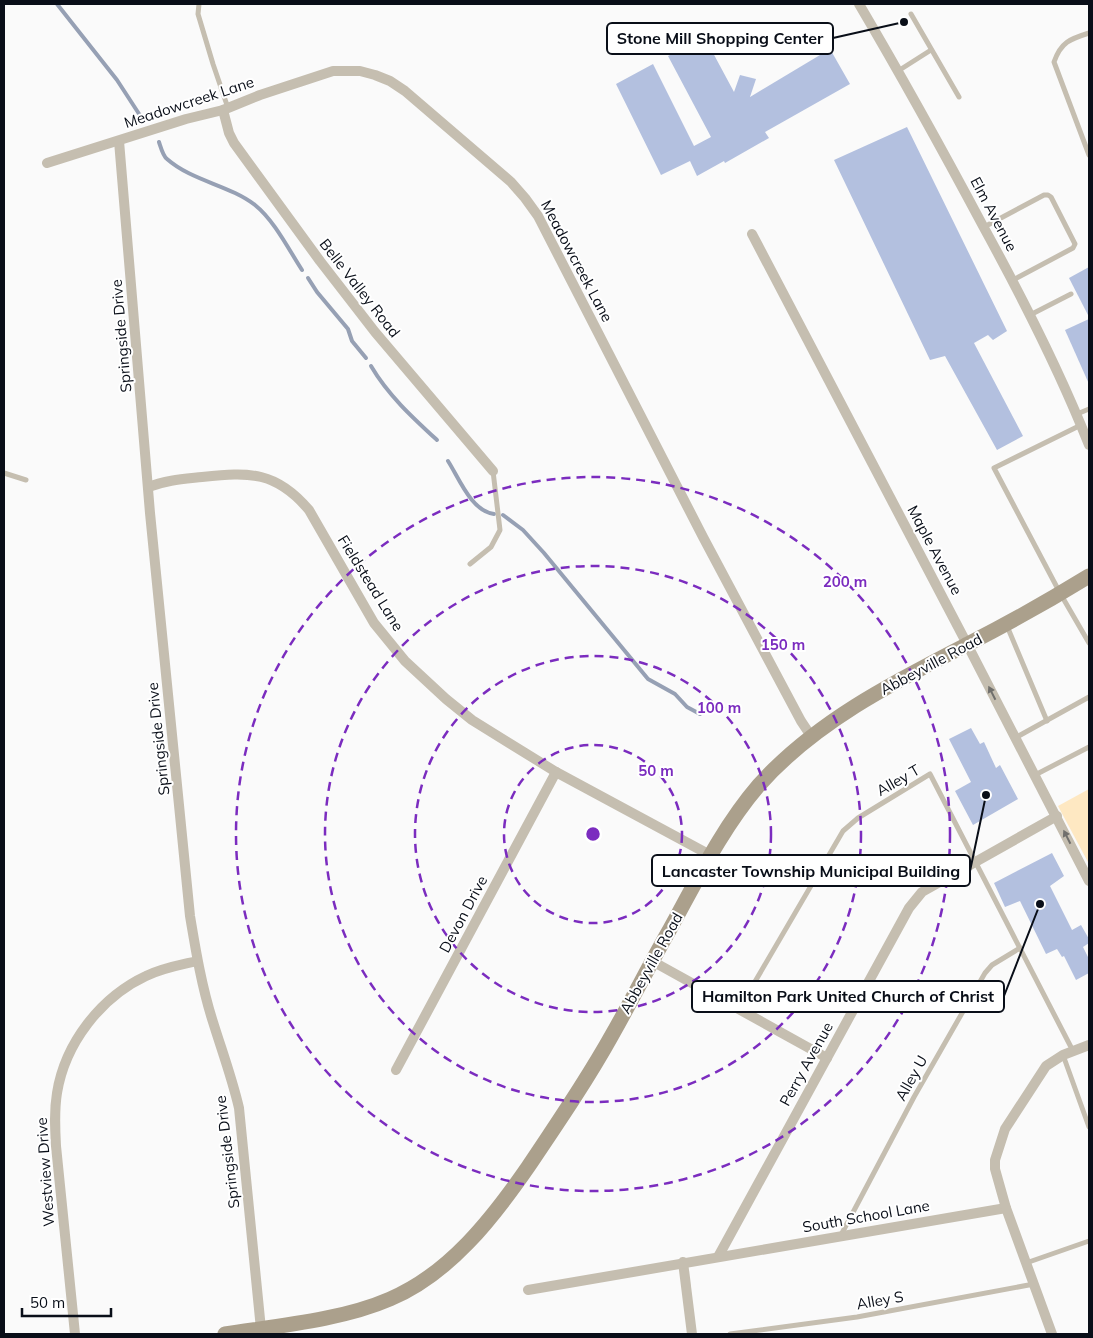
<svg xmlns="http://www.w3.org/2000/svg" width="1093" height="1338" viewBox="0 0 1093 1338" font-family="Mulish,sans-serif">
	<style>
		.green { fill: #fee8c2 }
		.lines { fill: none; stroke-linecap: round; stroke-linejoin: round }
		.stream { stroke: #96a0b4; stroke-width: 4 }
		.building { fill: #b3c0df }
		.lane { stroke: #c5beb0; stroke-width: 5 }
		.street { stroke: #c5beb0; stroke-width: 10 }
		.secondary { stroke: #aba08c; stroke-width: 15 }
		.oneway { fill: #706f6c }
		.ring { fill: none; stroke: #7b2cbf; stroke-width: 2.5; stroke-dasharray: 9 6 }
		.labels { text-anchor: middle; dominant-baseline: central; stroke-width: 4; stroke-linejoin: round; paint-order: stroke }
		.street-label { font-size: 15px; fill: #090e18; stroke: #fff }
		.centre { fill: #7b2cbf; stroke: #fff; stroke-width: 2.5 }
		.ring-label { font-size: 15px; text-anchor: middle; font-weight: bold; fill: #7b2cbf; stroke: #fff; stroke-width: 4; stroke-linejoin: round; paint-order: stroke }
		.leader { fill: none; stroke: #090e18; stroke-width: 2 }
		.callout-dot { fill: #090e18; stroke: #fff; stroke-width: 2 }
		.callout { fill: #fff; stroke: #090e18; stroke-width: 2 }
		.callout-label { font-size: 16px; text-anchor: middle; font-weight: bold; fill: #090e18 }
	</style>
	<rect width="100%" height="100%" fill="#fafafa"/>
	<path class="green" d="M1089,789V864L1058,806Z"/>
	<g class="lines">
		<g class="stream">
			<path d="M57,4L117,80L143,120"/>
			<path d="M159,142C161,148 163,156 167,159C192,181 229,185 255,205C274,220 289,250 302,270"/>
			<path d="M308,278L317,292L348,329L352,341L366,358"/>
			<path d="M371,366C388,395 412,417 437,440"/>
			<path d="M448,461C459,478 471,511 494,514"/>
			<path d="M503,515L523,530L544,553L648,679L675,694L687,707L700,714"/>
		</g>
	</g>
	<g class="building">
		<path d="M705,38L734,92L740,75L756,79L750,97L830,49L850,84L765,132L769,138L725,163L724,161L697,176L690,161L661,175L616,84L653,64L694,146L711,137L668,56Z"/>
		<path d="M907,127L1007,331L993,340L988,335L974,343L1023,436L997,450L945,356L930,360L834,160Z"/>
		<path d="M1089,267V317L1069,278Z"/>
		<path d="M1089,319V384L1065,330Z"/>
		<path d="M971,728L980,744L984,742L996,768L1000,765L1018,799L973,825L955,791L971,782L949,739Z"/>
		<path d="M1052,853L1064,876L1050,886L1072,930L1081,925L1089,939V943L1083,947L1089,959V973L1076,980L1064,956L1062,957L1057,949L1046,954L1020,901L1005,907L994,883Z"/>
	</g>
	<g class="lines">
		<g class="lane">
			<path d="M199,4L198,14L213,64L228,108"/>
			<path d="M911,14L959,97"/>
			<path d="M1089,33C1070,39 1061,42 1054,62L1089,155"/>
			<path d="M898,71L931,50"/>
			<path d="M984,227L1044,195H1048L1051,197L1075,244L1073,248L1013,280"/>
			<path d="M1030,315L1071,294"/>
			<path d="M1077,414L1089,409"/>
			<path d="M1081,425L994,468L1060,593L1089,643"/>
			<path d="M4,473L26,480"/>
			<path d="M470,564L491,547L500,530L493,471"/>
			<path d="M1007,626L1047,721"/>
			<path d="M1015,738L1089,697"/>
			<path d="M1035,775L1089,747"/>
			<path d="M739,1009L843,831L858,818L930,774L1073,1051"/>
			<path d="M1063,1055L1089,1127"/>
			<path d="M841,1235L914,1097L985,973L992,965L1020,948"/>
			<path d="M1026,1263L1089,1241"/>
			<path d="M730,1334L857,1317L1034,1284"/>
		</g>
		<g class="street">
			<path d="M859,4C902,77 943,151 983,226C1022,297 1059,369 1089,445"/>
			<path d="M223,110L229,133L234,143L320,261L375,332L493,471"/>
			<path d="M119,141L150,513L190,916C196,952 202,988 213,1022C222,1051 232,1078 239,1108L261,1329"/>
			<path d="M47,163L186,119L223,110L260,95L333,71H360L375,75L390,81L405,91L511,182L525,198L538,216L703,537L801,721L811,736"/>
			<path d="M752,234L967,644L1089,881"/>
			<path d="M149,487C166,480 184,479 202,477C250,472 276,471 309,510L374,623L405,661L446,699L472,720L556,772L710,855"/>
			<path d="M652,961L827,1058"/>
			<path d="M396,1070L556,772"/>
			<path d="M718,1257L909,908L922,892L1057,816"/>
			<path d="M683,1262L692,1334"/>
			<path d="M528,1290L1006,1208"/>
			<path d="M75,1334L56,1146C55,1128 54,1111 57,1093C65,1043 101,997 146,976C162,968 180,965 197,961"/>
			<path d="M1052,1334L1006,1208L995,1169V1160L1005,1129L1046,1066L1063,1055L1089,1045"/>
		</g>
		<path class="secondary" d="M225,1334C277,1326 342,1320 390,1299C449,1274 492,1219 528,1167C557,1124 587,1080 612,1035C632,1000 650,964 670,929C697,880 722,828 759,785C815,722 894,682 968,644C1009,623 1050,600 1089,576"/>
	</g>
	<defs><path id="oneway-solid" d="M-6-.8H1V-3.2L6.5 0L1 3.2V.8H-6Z" transform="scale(1.25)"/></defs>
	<g class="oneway">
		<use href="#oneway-solid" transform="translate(992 693) rotate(-117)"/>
		<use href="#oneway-solid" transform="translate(1067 837) rotate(-117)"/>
	</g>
	<g class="ring">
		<circle cx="593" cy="834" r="89"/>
		<circle cx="593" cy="834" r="178"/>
		<circle cx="593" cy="834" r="268"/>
		<circle cx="593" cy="834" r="357"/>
	</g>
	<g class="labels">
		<g class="street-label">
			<text transform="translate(189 102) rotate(-18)">Meadowcreek Lane</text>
			<text transform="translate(994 214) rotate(62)">Elm Avenue</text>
			<text transform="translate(577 261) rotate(62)">Meadowcreek Lane</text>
			<text transform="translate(360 288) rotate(52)">Belle Valley Road</text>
			<text transform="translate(121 336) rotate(-95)">Springside Drive</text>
			<text transform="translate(935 550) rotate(62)">Maple Avenue</text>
			<text transform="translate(371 583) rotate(58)">Fieldstead Lane</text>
			<text transform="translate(931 664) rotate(-28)">Abbeyville Road</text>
			<text transform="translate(158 739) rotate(-96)">Springside Drive</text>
			<text transform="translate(898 780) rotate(-30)">Alley T</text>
			<text transform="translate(463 914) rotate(-62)">Devon Drive</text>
			<text transform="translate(651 963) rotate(-61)">Abbeyville Road</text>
			<text transform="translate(806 1064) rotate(-61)">Perry Avenue</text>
			<text transform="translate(911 1078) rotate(-61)">Alley U</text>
			<text transform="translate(227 1152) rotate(-97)">Springside Drive</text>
			<text transform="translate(45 1172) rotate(-94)">Westview Drive</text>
			<text transform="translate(866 1216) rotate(-10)">South School Lane</text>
			<text transform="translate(880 1300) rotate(-10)">Alley S</text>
		</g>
	</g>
	<circle cx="593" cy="834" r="8" class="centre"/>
	<g class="ring-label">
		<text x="845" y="587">200 m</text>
		<text x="783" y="650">150 m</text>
		<text x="719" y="713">100 m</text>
		<text x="656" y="776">50 m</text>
	</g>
	<path class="leader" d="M904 22L833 38M986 795L970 871M1040 904L1004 996"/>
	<g class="callout-dot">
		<circle cx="904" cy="22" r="5"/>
		<circle cx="986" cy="795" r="5"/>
		<circle cx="1040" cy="904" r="5"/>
	</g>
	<g class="callout">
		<rect x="607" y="23" width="226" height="31" rx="5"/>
		<rect x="652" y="855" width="318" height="31" rx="5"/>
		<rect x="692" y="981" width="312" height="31" rx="5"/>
	</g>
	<g class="callout-label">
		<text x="720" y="44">Stone Mill Shopping Center</text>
		<text x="811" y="877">Lancaster Township Municipal Building</text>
		<text x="848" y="1002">Hamilton Park United Church of Christ</text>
	</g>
	<rect width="1093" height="1338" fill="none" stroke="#090e18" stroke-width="10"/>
	<path d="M22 1308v8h89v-8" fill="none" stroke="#090e18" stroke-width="2.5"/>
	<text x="30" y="1308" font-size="15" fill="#090e18" stroke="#ffffff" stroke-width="4" paint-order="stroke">50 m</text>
</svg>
